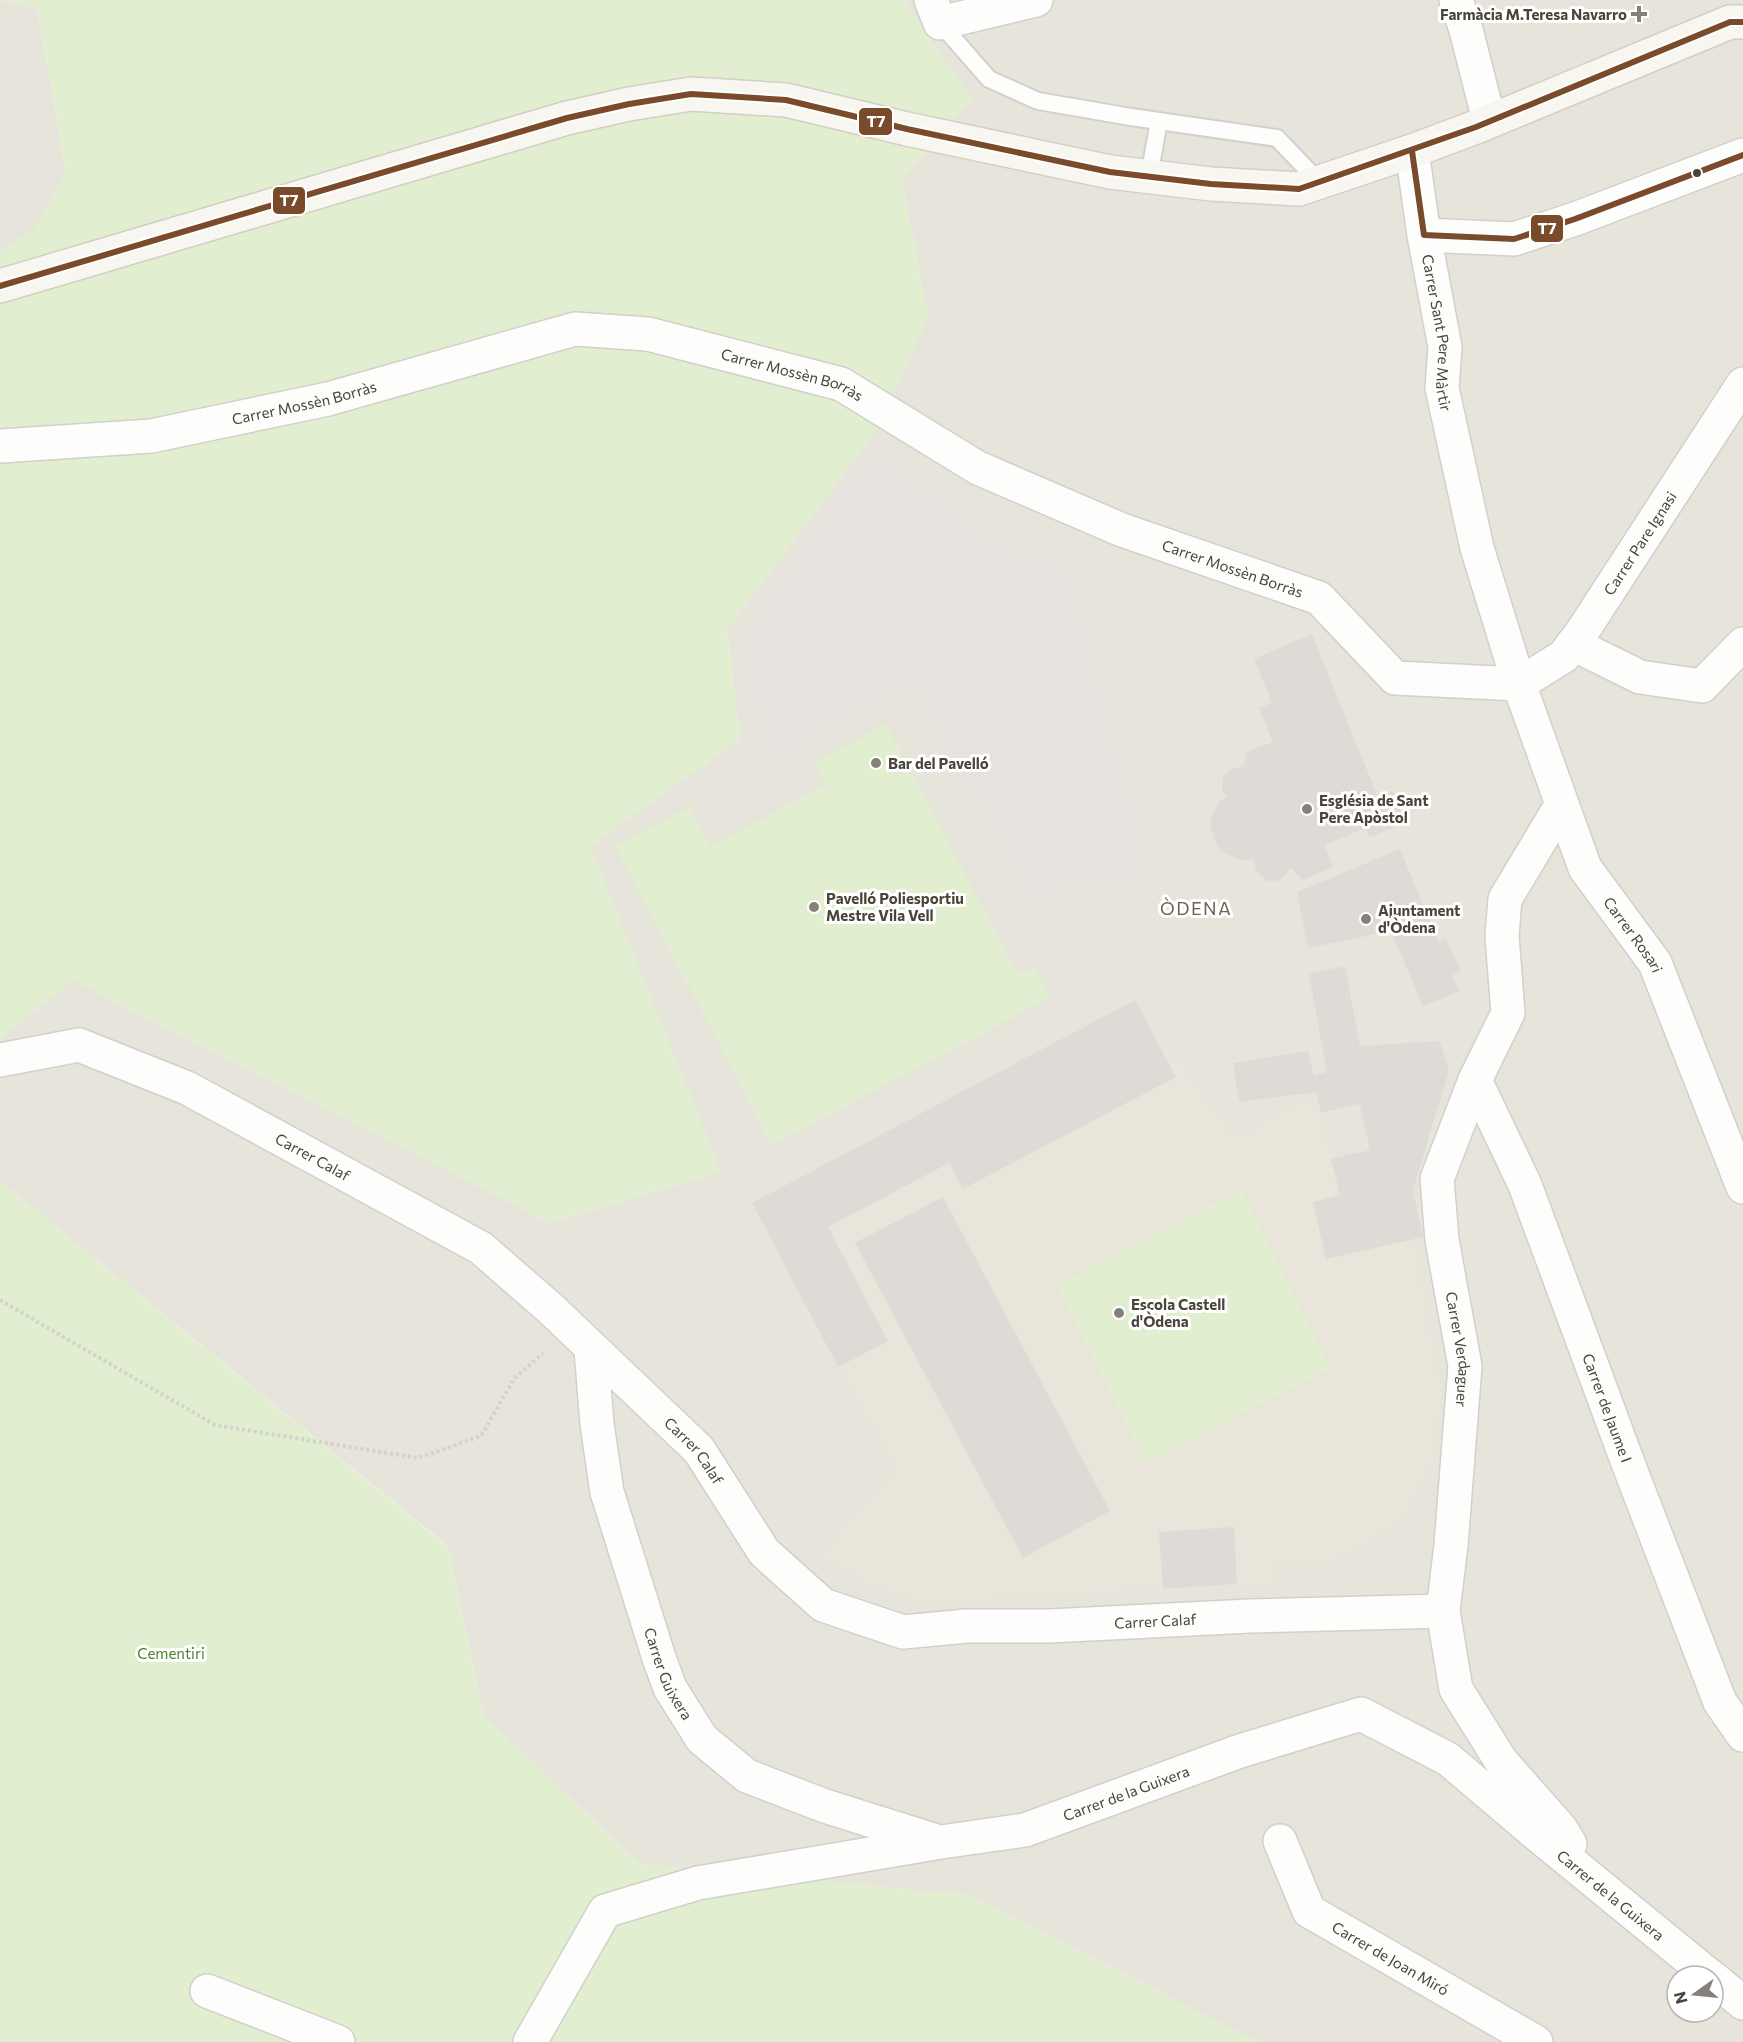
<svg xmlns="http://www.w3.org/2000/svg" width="1743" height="2042" viewBox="0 0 1743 2042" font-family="Commissioner,sans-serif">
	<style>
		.residential { fill: #e7e4dc; fill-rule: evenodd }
		.education { fill: #eae5da }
		.green { fill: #e1eecf }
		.parking { fill: #e6e3df }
		.building { fill: #dedbd6 }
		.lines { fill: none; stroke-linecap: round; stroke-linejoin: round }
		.lane-casing { stroke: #d2d0cb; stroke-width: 20 }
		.street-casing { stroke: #d2d0cb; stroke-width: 36 }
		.secondary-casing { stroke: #d3cfc5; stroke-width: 36 }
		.path { stroke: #d3d2cc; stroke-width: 4; stroke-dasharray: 3 3; stroke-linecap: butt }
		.lane { stroke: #fdfdfc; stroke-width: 16 }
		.street { stroke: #fdfdfc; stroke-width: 33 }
		.secondary { stroke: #f7f6f1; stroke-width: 33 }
		.bus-1-casing { stroke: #fff; stroke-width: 10 }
		.bus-1 { stroke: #7a4b2a; stroke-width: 6 }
		.poi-dot { fill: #868178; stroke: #fff; stroke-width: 2 }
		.bus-dot { fill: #4b4439; stroke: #fff; stroke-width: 2 }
		.labels { text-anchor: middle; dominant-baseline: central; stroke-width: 6; stroke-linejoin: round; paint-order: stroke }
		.poi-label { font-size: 15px; font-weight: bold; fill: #4b4439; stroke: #fff; text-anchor: start }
		.street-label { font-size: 15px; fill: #4b4439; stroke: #fff }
		.park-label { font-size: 15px; fill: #4a7f2a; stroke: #fff }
		.quarter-label { font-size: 18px; letter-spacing: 1.5px; fill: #6e6250; stroke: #fff }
		.line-badge { stroke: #fff; stroke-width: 2 }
		.badge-label { font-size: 16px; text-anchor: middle; font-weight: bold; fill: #fff }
	</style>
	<rect width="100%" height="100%" fill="#f4f2ee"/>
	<g class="residential">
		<path d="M0,0L37,8L66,174L34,229L0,252Z"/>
		<path d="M903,0H1743V2042H1258L969,1895L641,1864L484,1716L448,1546L0,1181V1039L73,980L550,1223L721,1172L590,846L740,739L727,629L872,436L928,318L902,179L972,99ZM1677,1976H1713V2012H1677Z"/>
	</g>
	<path class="education" d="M1135,1000L1160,1047L1166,1043L1236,1138L1316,1092L1340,1195L1313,1202L1326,1259L1415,1239L1442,1391L1434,1455L1406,1515L1360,1549L1321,1567L1279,1563L1271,1589L1237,1584L925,1604L871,1586L819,1555L894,1469L752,1203Z"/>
	<g class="green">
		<path d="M0,0H903L972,99L902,179L928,318L872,436L727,629L740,739L590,846L721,1172L550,1223L73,980L0,1039V252L34,229L66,174L37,8Z"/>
		<path d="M886,724L1018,975L1034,967L1050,998L772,1145L615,846L689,807L710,846L826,785L815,762Z"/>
		<path d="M0,1181L448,1547L484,1716L641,1864L969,1895L1258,2042H0Z"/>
		<path d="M1241,1190L1331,1368L1147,1463L1056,1285Z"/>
	</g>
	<path class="parking" d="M876,445L991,544L1066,558L1151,872L1029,901L914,681L777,758L754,711V618Z"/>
	<g class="building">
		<path d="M1312,634L1378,797L1393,791L1405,823L1369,837L1366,828L1324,845L1334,867L1303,880L1291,868L1283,878L1276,881H1267L1255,870L1254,858L1247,861L1236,859L1222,851L1215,842L1210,824L1213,812L1221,800L1227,796L1222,791L1223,776L1231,769L1244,766L1246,752L1273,742L1259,708L1272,703L1254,659Z"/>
		<path d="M1400,849L1438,941L1446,938L1461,972L1452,975L1460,991L1423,1006L1391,931L1308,948L1297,892Z"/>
		<path d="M1345,966L1360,1046L1440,1041L1449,1071L1413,1190L1423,1237L1326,1259L1313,1202L1340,1195L1331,1159L1370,1150L1360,1104L1321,1113L1316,1092L1239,1102L1233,1063L1308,1051L1314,1075L1327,1072L1309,974Z"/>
		<path d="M1135,1000L1176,1077L963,1189L949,1163L828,1227L888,1341L838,1367L752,1203Z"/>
		<path d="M943,1197L1110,1511L1023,1558L855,1243Z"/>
		<path d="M1234,1527L1237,1584L1163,1589L1159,1532Z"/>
	</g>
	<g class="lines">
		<defs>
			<g id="lane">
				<path d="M940,23L989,79L1038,101L1131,117L1277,138L1319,182"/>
				<path d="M1149,176L1159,121"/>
			</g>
			<g id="street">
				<path d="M931,0L940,23L1036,0"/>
				<path d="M1456,0L1466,30L1489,120"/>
				<path id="s1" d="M1412,151L1424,235L1445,347L1442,388L1477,548L1519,684L1585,868L1655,963L1743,1187"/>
				<path d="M1424,235L1514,239L1575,219L1743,155"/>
				<path id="s2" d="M0,446L151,436L328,399L575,329L648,334L841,384L978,468L1122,530L1319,598L1395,678L1519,684"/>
				<path d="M1573,644L1640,677L1702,686L1743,644"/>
				<path id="s3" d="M1519,684L1564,656L1582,632L1743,384"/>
				<path id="s4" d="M1562,804L1505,899L1502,936L1508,1013L1475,1080L1437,1179L1442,1240L1465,1366L1451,1545L1443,1611L1456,1689L1501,1761L1561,1829L1570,1844"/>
				<path id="s5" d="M0,1060L79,1045L187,1088L481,1248L551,1309L699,1450L764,1552L823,1605L903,1632L967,1626H1049L1250,1616L1443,1611"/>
				<path id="s6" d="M1475,1080L1525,1185L1631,1471L1720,1702L1743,1735"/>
				<path id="s7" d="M591,1349L597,1424L607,1492L659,1658L670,1688L702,1739L747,1776L825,1806L933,1840"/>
				<path id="s8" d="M1280,1841L1309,1911L1536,2042"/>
				<path d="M1713,1978L1743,2003"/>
				<path d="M207,1991L338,2042"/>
				<path id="s9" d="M530,2042L605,1911L698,1883L941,1842L1025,1830L1240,1751L1361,1714L1448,1759L1540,1837L1710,1976"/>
			</g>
			<path id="secondary" d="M0,286L567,118L629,104L691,94L786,100L907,129L1110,172L1211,184L1299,189L1412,151L1476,127L1730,22H1743"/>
		</defs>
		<use href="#lane" class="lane-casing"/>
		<use href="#street" class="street-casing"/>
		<use href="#secondary" class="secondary-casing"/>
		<path class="path" d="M0,1300L215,1425L418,1458L481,1436L514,1379L543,1353"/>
		<use href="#lane" class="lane"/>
		<use href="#street" class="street"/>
		<use href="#secondary" class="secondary"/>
		<defs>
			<g id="bus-1">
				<path d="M1412,151L1424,235L1514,239L1575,219L1743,155"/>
				<path d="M0,286L567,118L629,104L691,94L786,100L907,129L1110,172L1211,184L1299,189L1476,127L1730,22H1743"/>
			</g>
		</defs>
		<use href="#bus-1" class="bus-1-casing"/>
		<use href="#bus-1" class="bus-1"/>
	</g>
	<g class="poi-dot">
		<path d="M1636 5h6v6h6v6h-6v6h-6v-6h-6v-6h6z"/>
		<circle cx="876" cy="763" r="6"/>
		<circle cx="1307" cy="809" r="6"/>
		<circle cx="814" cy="907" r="6"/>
		<circle cx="1366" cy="919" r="6"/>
		<circle cx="1119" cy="1313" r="6"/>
	</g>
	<circle class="bus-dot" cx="1697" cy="173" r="5"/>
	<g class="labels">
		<g class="poi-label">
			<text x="1627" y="14" text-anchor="end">Farmàcia M.Teresa Navarro</text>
			<text x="888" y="763">Bar del Pavelló</text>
			<text x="1319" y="800">Església de Sant<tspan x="1319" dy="17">Pere Apòstol</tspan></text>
			<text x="826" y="898">Pavelló Poliesportiu<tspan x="826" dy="17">Mestre Vila Vell</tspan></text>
			<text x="1378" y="910">Ajuntament<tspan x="1378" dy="17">d'Òdena</tspan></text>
			<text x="1131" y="1304">Escola Castell<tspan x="1131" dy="17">d'Òdena</tspan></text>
		</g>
		<g class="street-label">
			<text stroke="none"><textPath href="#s1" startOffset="184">Carrer Sant Pere Màrtir</textPath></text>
			<text stroke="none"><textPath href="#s2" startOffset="812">Carrer Mossèn Borràs</textPath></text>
			<text stroke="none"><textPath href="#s2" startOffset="308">Carrer Mossèn Borràs</textPath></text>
			<text stroke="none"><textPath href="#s3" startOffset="189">Carrer Pare Ignasi</textPath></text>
			<text stroke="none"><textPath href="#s2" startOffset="1296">Carrer Mossèn Borràs</textPath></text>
			<text stroke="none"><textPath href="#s1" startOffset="824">Carrer Rosari</textPath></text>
			<text stroke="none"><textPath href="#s5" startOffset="340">Carrer Calaf</textPath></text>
			<text stroke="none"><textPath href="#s4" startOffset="578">Carrer Verdaguer</textPath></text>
			<text stroke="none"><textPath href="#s6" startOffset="354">Carrer de Jaume I</textPath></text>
			<text stroke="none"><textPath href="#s5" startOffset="826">Carrer Calaf</textPath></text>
			<text stroke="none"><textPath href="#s5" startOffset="1366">Carrer Calaf</textPath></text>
			<text stroke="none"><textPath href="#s7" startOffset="336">Carrer Guixera</textPath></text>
			<text stroke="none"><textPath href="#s9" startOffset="687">Carrer de la Guixera</textPath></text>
			<text stroke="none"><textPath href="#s9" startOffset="1245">Carrer de la Guixera</textPath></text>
			<text stroke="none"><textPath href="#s8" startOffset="170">Carrer de Joan Miró</textPath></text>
		</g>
		<g class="park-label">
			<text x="171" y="1653">Cementiri</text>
		</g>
		<g class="quarter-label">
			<text x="1196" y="908">ÒDENA</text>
		</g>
	</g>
	<g class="line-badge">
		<rect x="858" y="107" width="35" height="29" rx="6" fill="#7a4b2a"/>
		<rect x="272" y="186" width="34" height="29" rx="6" fill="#7a4b2a"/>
		<rect x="1530" y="214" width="34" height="29" rx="6" fill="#7a4b2a"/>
	</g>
	<g class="badge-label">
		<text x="876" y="127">T7</text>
		<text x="289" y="206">T7</text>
		<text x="1547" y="234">T7</text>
	</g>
	<g transform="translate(1695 1994) rotate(255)"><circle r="28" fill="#ffffff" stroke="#b7b4b0" stroke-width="1.5"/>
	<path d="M0-4.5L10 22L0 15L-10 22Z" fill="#868178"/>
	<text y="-9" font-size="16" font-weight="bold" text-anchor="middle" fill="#4b4439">N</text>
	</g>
</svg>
